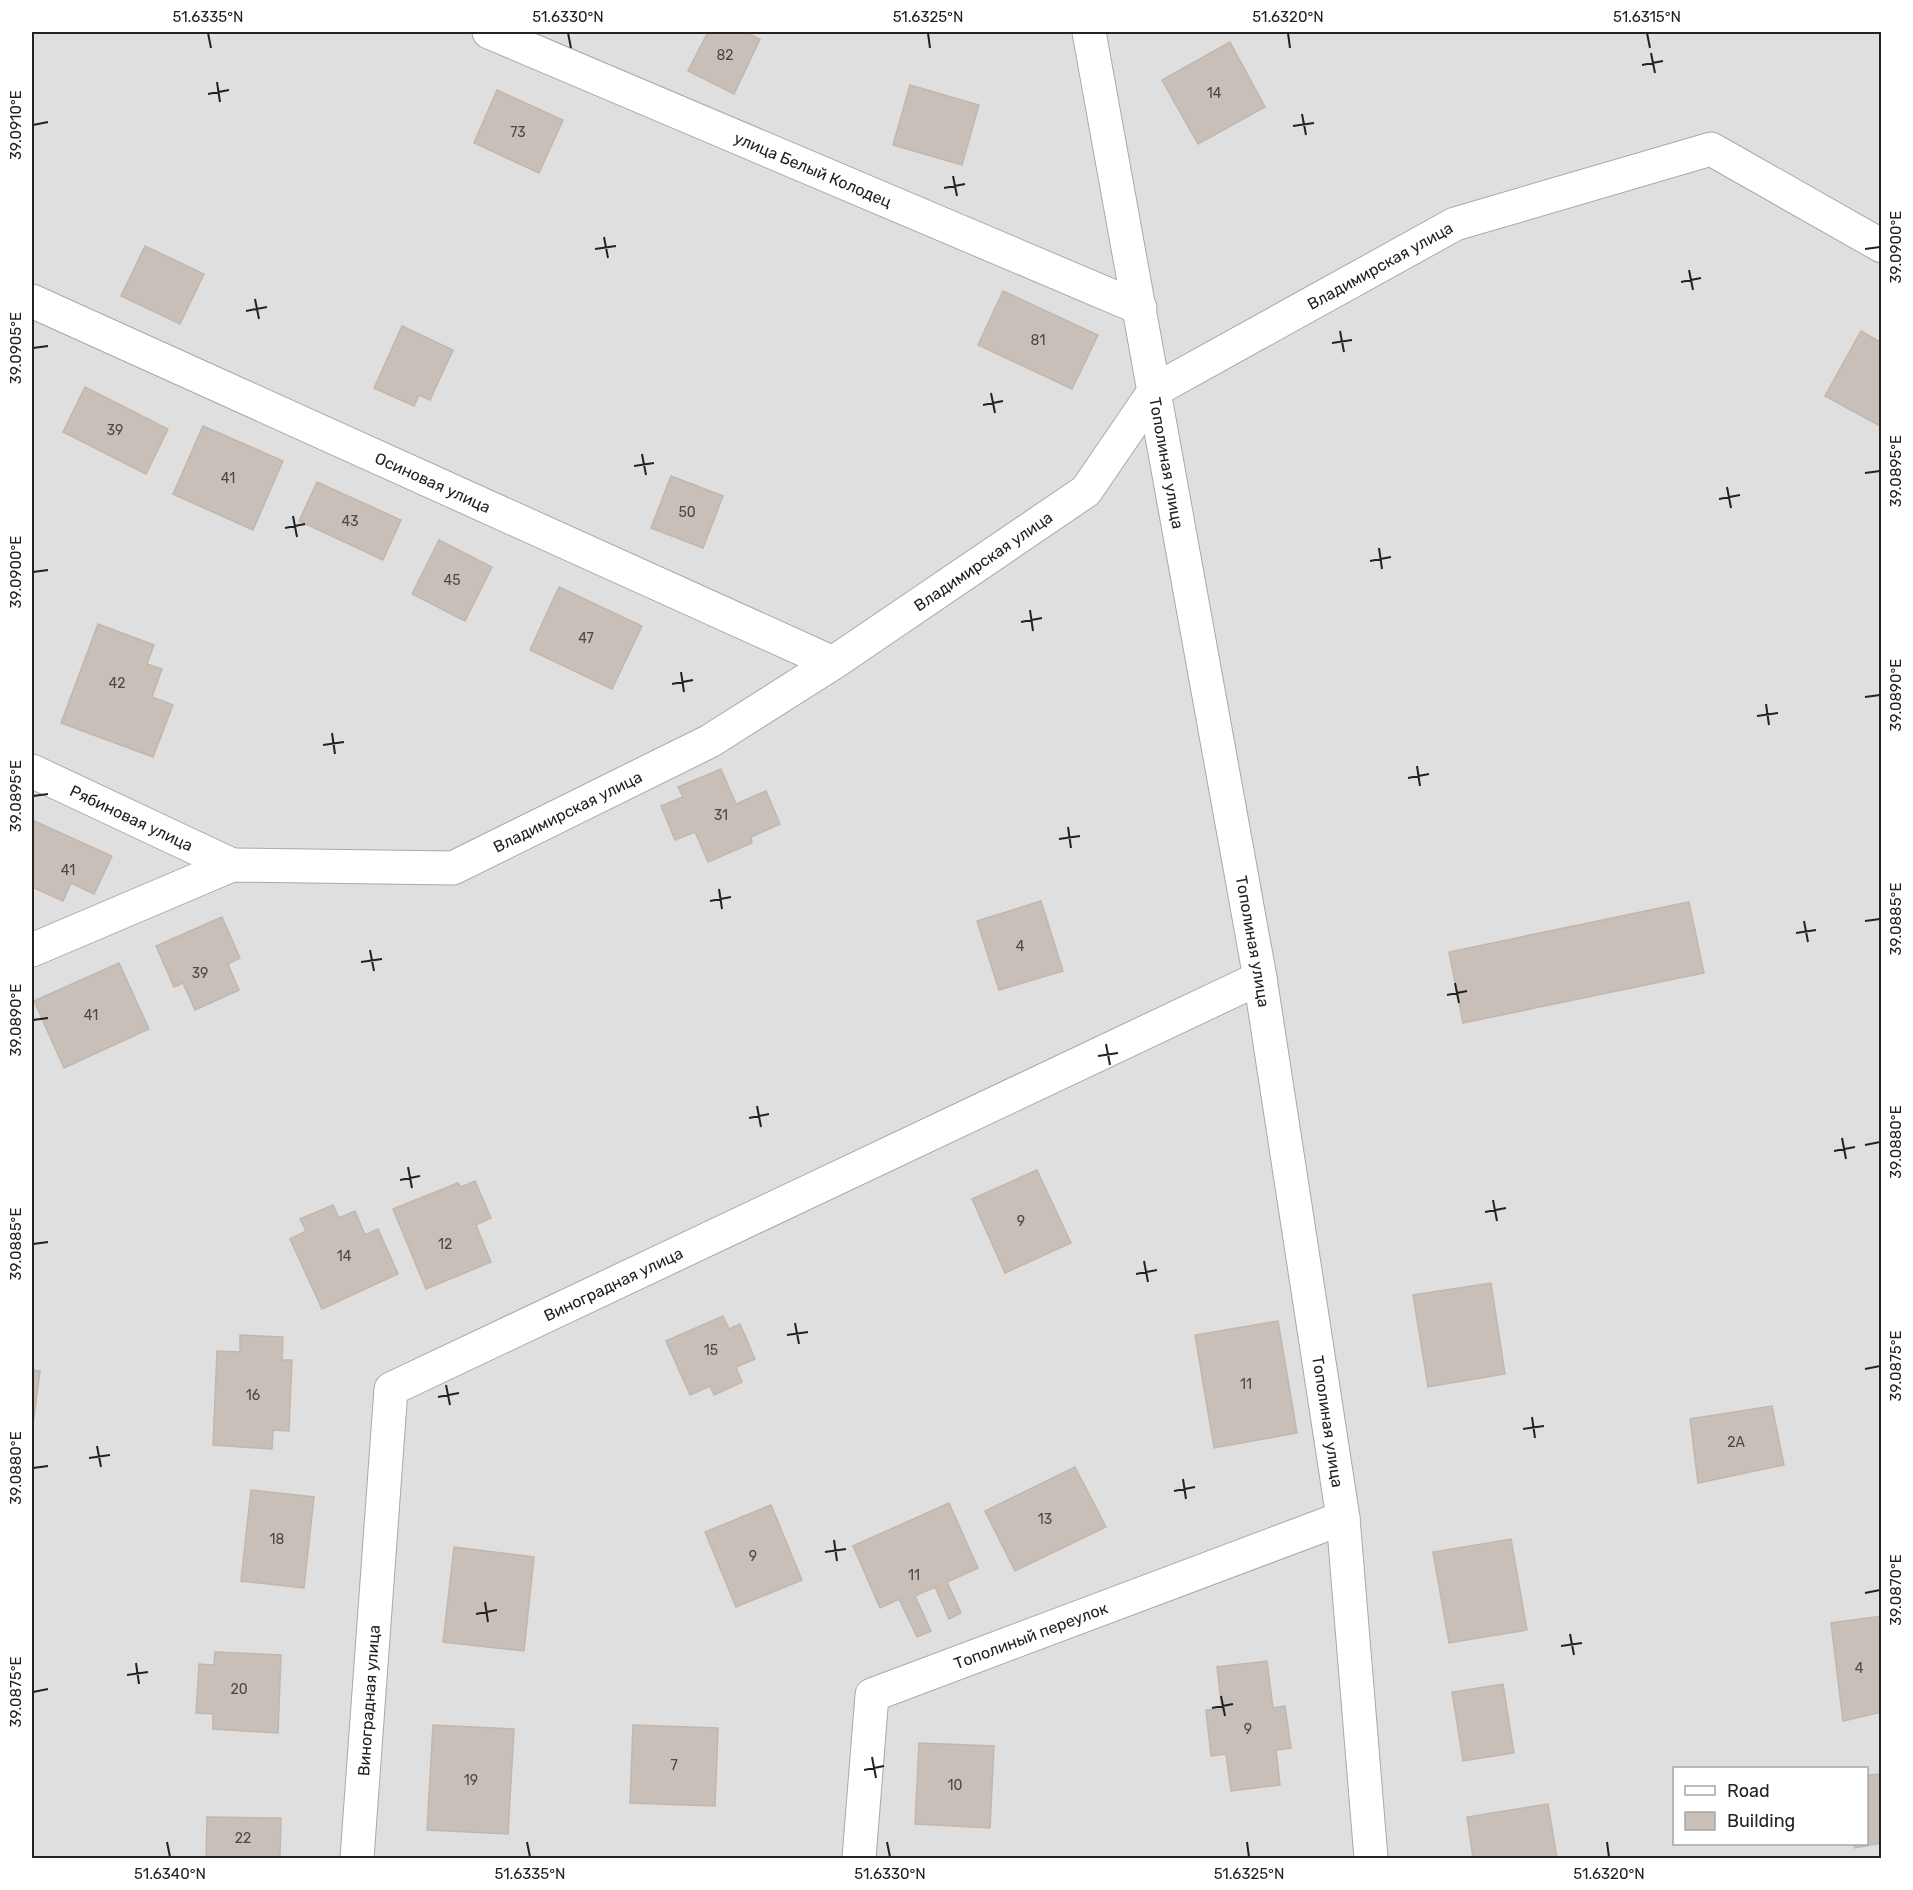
<svg xmlns="http://www.w3.org/2000/svg" width="1913" height="1890" viewBox="0 0 1913 1890" font-family="Rubik,sans-serif">
	<style>
		.residential { fill: #e0dfdf; fill-rule: evenodd }
		.building { fill: #c7bfb8; stroke: #c4b6ab; stroke-width: 1.5 }
		.lines { fill: none; stroke-linecap: round; stroke-linejoin: round }
		.minor-casing { stroke: #a9a9a9; stroke-width: 35 }
		.minor { stroke: #fff; stroke-width: 33 }
		.ticks { fill: none; stroke: #222; stroke-width: 2 }
		.labels { text-anchor: middle; dominant-baseline: central; stroke-width: 4.5; stroke-linejoin: round; paint-order: stroke }
		.number-label { font-size: 14px; fill: #4b4948 }
		.street-label { font-size: 16px; fill: #222; stroke: #fff }
		.neatline { fill: none; stroke: #222; stroke-width: 2 }
		.ticks-label { font-size: 15px; text-anchor: middle; fill: #222 }
	</style>
	<rect width="100%" height="100%" fill="#f2efe9"/>
	<path class="residential" d="M32,32H1881V1858H32ZM1674,1768H1866V1844H1674Z"/>
	<g class="building">
		<path d="M708,32H745L760,39L734,94L688,71Z"/>
		<path d="M1230,42L1265,107L1198,144L1162,80Z"/>
		<path d="M910,85L979,105L962,165L893,145Z"/>
		<path d="M497,90L563,120L539,173L474,143Z"/>
		<path d="M145,246L204,274L180,324L121,296Z"/>
		<path d="M1003,291L1098,335L1072,389L978,345Z"/>
		<path d="M402,326L453,350L430,400L419,395L414,406L374,388Z"/>
		<path d="M1861,331L1882,343V427L1825,396Z"/>
		<path d="M85,387L168,429L146,474L63,432Z"/>
		<path d="M203,426L283,461L253,530L173,494Z"/>
		<path d="M671,476L723,496L703,548L651,528Z"/>
		<path d="M317,482L401,520L383,560L299,521Z"/>
		<path d="M439,540L492,567L465,621L412,594Z"/>
		<path d="M559,587L642,626L612,689L530,650Z"/>
		<path d="M98,624L154,645L147,664L162,669L152,697L173,705L153,757L61,723Z"/>
		<path d="M721,769L736,804L766,791L780,824L751,837L752,843L708,862L695,832L675,840L661,806L683,797L678,787Z"/>
		<path d="M32,820L112,856L94,894L71,883L63,901L32,887Z"/>
		<path d="M1041,901L1063,971L999,990L977,921Z"/>
		<path d="M1689,902L1704,973L1463,1023L1449,952Z"/>
		<path d="M222,917L240,958L228,964L239,990L195,1010L183,983L174,987L156,946Z"/>
		<path d="M119,963L149,1029L64,1068L34,1001Z"/>
		<path d="M1037,1170L1071,1243L1005,1273L972,1199Z"/>
		<path d="M475,1181L491,1218L476,1225L491,1262L426,1289L393,1209L458,1183L461,1187Z"/>
		<path d="M333,1205L339,1218L355,1211L365,1235L378,1229L398,1274L322,1309L290,1239L306,1231L300,1219Z"/>
		<path d="M1491,1283L1505,1374L1428,1387L1413,1295Z"/>
		<path d="M723,1316L729,1329L740,1324L755,1359L736,1367L742,1382L714,1395L710,1386L690,1395L666,1341Z"/>
		<path d="M1278,1321L1297,1433L1214,1448L1195,1335Z"/>
		<path d="M240,1335L283,1337L282,1360H292L289,1431L273,1430L272,1449L213,1445L217,1351L240,1352Z"/>
		<path d="M32,1370L40,1371L33,1425L32,1424Z"/>
		<path d="M1772,1406L1784,1465L1698,1483L1690,1419Z"/>
		<path d="M1075,1467L1106,1527L1015,1571L985,1511Z"/>
		<path d="M251,1490L314,1497L304,1588L241,1581Z"/>
		<path d="M949,1503L978,1568L947,1582L961,1613L949,1619L935,1587L915,1596L931,1631L917,1637L899,1599L880,1608L853,1546Z"/>
		<path d="M771,1505L802,1580L736,1607L705,1532Z"/>
		<path d="M1511,1539L1527,1630L1449,1643L1433,1552Z"/>
		<path d="M454,1547L534,1557L524,1651L443,1642Z"/>
		<path d="M1882,1616V1712L1843,1721L1831,1623Z"/>
		<path d="M215,1652L281,1655L278,1733L213,1729V1714L196,1713L199,1664L214,1665Z"/>
		<path d="M1267,1661L1273,1708L1285,1706L1291,1748L1276,1750L1280,1785L1231,1791L1226,1754L1211,1756L1206,1710L1222,1709L1217,1667Z"/>
		<path d="M1503,1684L1514,1753L1463,1761L1452,1692Z"/>
		<path d="M433,1725L514,1729L508,1834L427,1830Z"/>
		<path d="M633,1725L718,1728L715,1806L630,1803Z"/>
		<path d="M919,1743L994,1746L990,1828L915,1824Z"/>
		<path d="M1882,1774V1843L1855,1848L1854,1844H1866V1775Z"/>
		<path d="M1548,1804L1557,1858H1473L1467,1817Z"/>
		<path d="M207,1817L281,1818L280,1858H206Z"/>
	</g>
	<g class="lines">
		<defs>
			<g id="minor">
				<path id="s1" d="M489,32L1140,308"/>
				<path id="s2" d="M1089,32L1260,978L1343,1518L1371,1858"/>
				<path id="s3" d="M32,301L833,663"/>
				<path id="s4" d="M32,771L232,865"/>
				<path id="s5" d="M32,950L232,865L453,868L710,741L833,663L1086,491L1155,390L1455,224L1711,149L1882,246"/>
				<path id="s6" d="M357,1858L391,1389L1260,978"/>
				<path id="s7" d="M859,1858L872,1695L1343,1518"/>
			</g>
		</defs>
		<use href="#minor" class="minor-casing"/>
		<use href="#minor" class="minor"/>
	</g>
	<path class="ticks" d="M208,33L211,48M568,33L571,48M928,33L930,48M1288,33L1290,48M1647,33L1650,48M1651,53L1655,73M1642,65L1663,61M217,82L220,102M208,94L229,90M1302,114L1306,135M33,125L48,122M1293,126L1314,123M953,176L957,196M944,188L965,184M604,237L608,258M595,249L616,246M1865,249L1880,247M1689,270L1693,290M1681,282L1701,278M255,299L259,319M246,311L267,307M1340,331L1344,352M1332,343L1352,340M33,348L48,346M991,393L995,413M983,405L1003,401M642,454L646,475M634,466L654,463M1865,473L1880,471M1727,487L1731,508M1719,499L1740,495M293,516L297,537M285,528L305,524M1379,548L1382,569M1370,561L1391,557M33,572L48,570M1030,610L1033,631M1021,622L1042,618M681,672L684,692M672,684L693,680M1865,697L1880,695M1766,704L1769,725M1757,716L1778,713M332,733L335,754M323,745L344,742M1417,766L1420,786M1408,778L1429,774M33,796L48,794M1068,827L1071,848M1059,839L1080,836M719,889L722,909M710,901L731,897M1804,921L1808,942M1865,921L1880,919M1796,933L1816,930M370,950L374,971M361,962L382,959M1455,983L1459,1003M1447,995L1467,991M33,1020L48,1018M1106,1044L1110,1065M1098,1056L1118,1053M757,1106L761,1127M749,1118L769,1114M1842,1138L1846,1159M1865,1145L1880,1142M1834,1151L1855,1147M408,1167L412,1188M400,1180L420,1176M1493,1200L1497,1221M1485,1212L1506,1208M33,1244L48,1242M1144,1261L1148,1282M1136,1274L1157,1270M795,1323L799,1344M787,1335L808,1332M1865,1369L1880,1366M446,1385L450,1405M438,1397L459,1393M1532,1417L1535,1438M1523,1429L1544,1426M97,1446L101,1467M89,1458L110,1455M33,1468L48,1466M1183,1479L1186,1499M1174,1491L1195,1487M834,1540L837,1561M825,1552L846,1549M1865,1593L1880,1590M485,1602L488,1622M476,1614L497,1610M1570,1634L1574,1655M1561,1646L1582,1643M136,1663L139,1684M127,1675L148,1672M33,1692L48,1689M1221,1696L1225,1716M1212,1708L1233,1704M872,1757L876,1778M864,1770L884,1766M167,1842L170,1857M527,1842L530,1857M887,1842L890,1857M1247,1842L1249,1857M1607,1842L1609,1857"/>
	<g class="labels">
		<g class="number-label">
			<text x="725" y="55">82</text>
			<text x="1214" y="93">14</text>
			<text x="518" y="132">73</text>
			<text x="1038" y="340">81</text>
			<text x="115" y="430">39</text>
			<text x="228" y="478">41</text>
			<text x="687" y="512">50</text>
			<text x="350" y="521">43</text>
			<text x="452" y="580">45</text>
			<text x="586" y="638">47</text>
			<text x="117" y="683">42</text>
			<text x="721" y="815">31</text>
			<text x="68" y="870">41</text>
			<text x="1020" y="946">4</text>
			<text x="200" y="973">39</text>
			<text x="91" y="1015">41</text>
			<text x="1021" y="1221">9</text>
			<text x="445" y="1244">12</text>
			<text x="344" y="1256">14</text>
			<text x="711" y="1350">15</text>
			<text x="1246" y="1384">11</text>
			<text x="253" y="1395">16</text>
			<text x="1736" y="1442">2А</text>
			<text x="1045" y="1519">13</text>
			<text x="277" y="1539">18</text>
			<text x="753" y="1556">9</text>
			<text x="914" y="1575">11</text>
			<text x="1859" y="1668">4</text>
			<text x="239" y="1689">20</text>
			<text x="1248" y="1729">9</text>
			<text x="674" y="1765">7</text>
			<text x="471" y="1780">19</text>
			<text x="955" y="1785">10</text>
			<text x="243" y="1838">22</text>
		</g>
		<g class="street-label">
			<text stroke="none"><textPath href="#s1" startOffset="352">улица Белый Колодец</textPath></text>
			<text stroke="none"><textPath href="#s5" startOffset="1556">Владимирская улица</textPath></text>
			<text stroke="none"><textPath href="#s2" startOffset="438">Тополиная улица</textPath></text>
			<text stroke="none"><textPath href="#s3" startOffset="440">Осиновая улица</textPath></text>
			<text stroke="none"><textPath href="#s5" startOffset="1052">Владимирская улица</textPath></text>
			<text stroke="none"><textPath href="#s5" startOffset="566">Владимирская улица</textPath></text>
			<text stroke="none"><textPath href="#s4" startOffset="110">Рябиновая улица</textPath></text>
			<text stroke="none"><textPath href="#s2" startOffset="924">Тополиная улица</textPath></text>
			<text stroke="none"><textPath href="#s6" startOffset="716">Виноградная улица</textPath></text>
			<text stroke="none"><textPath href="#s2" startOffset="1410">Тополиная улица</textPath></text>
			<text stroke="none"><textPath href="#s7" startOffset="333">Тополиный переулок</textPath></text>
			<text stroke="none"><textPath href="#s6" startOffset="158">Виноградная улица</textPath></text>
		</g>
	</g>
	<rect width="1913" height="1890" fill="none" stroke="#ffffff" stroke-width="66"/>
	<rect x="1673" y="1767" width="195" height="78" fill="#ffffff" stroke="#a7a7a7" stroke-width="1.5"/>
	<rect x="1685" y="1786" width="30" height="9" fill="#ffffff" stroke="#a7a7a7" stroke-width="1.5"/>
	<text x="1727" y="1797" font-size="18" fill="#222222">Road</text>
	<rect x="1685" y="1812" width="30" height="18" fill="#c7bfb8" stroke="#a7a7a7" stroke-width="1.5"/>
	<text x="1727" y="1827" font-size="18" fill="#222222">Building</text>
	<rect x="33" y="33" width="1847" height="1824" class="neatline"/>
	<g class="ticks-label">
		<text x="208" y="22">51.6335°N</text>
		<text x="568" y="22">51.6330°N</text>
		<text x="928" y="22">51.6325°N</text>
		<text x="1288" y="22">51.6320°N</text>
		<text x="1647" y="22">51.6315°N</text>
		<text transform="translate(16 125) rotate(-90)" y="5">39.0910°E</text>
		<text transform="translate(1896 247) rotate(-90)" y="5">39.0900°E</text>
		<text transform="translate(16 348) rotate(-90)" y="5">39.0905°E</text>
		<text transform="translate(1896 471) rotate(-90)" y="5">39.0895°E</text>
		<text transform="translate(16 572) rotate(-90)" y="5">39.0900°E</text>
		<text transform="translate(1896 695) rotate(-90)" y="5">39.0890°E</text>
		<text transform="translate(16 796) rotate(-90)" y="5">39.0895°E</text>
		<text transform="translate(1896 919) rotate(-90)" y="5">39.0885°E</text>
		<text transform="translate(16 1020) rotate(-90)" y="5">39.0890°E</text>
		<text transform="translate(1896 1142) rotate(-90)" y="5">39.0880°E</text>
		<text transform="translate(16 1244) rotate(-90)" y="5">39.0885°E</text>
		<text transform="translate(1896 1366) rotate(-90)" y="5">39.0875°E</text>
		<text transform="translate(16 1468) rotate(-90)" y="5">39.0880°E</text>
		<text transform="translate(1896 1590) rotate(-90)" y="5">39.0870°E</text>
		<text transform="translate(16 1692) rotate(-90)" y="5">39.0875°E</text>
		<text x="170" y="1879">51.6340°N</text>
		<text x="530" y="1879">51.6335°N</text>
		<text x="890" y="1879">51.6330°N</text>
		<text x="1249" y="1879">51.6325°N</text>
		<text x="1609" y="1879">51.6320°N</text>
	</g>
</svg>
